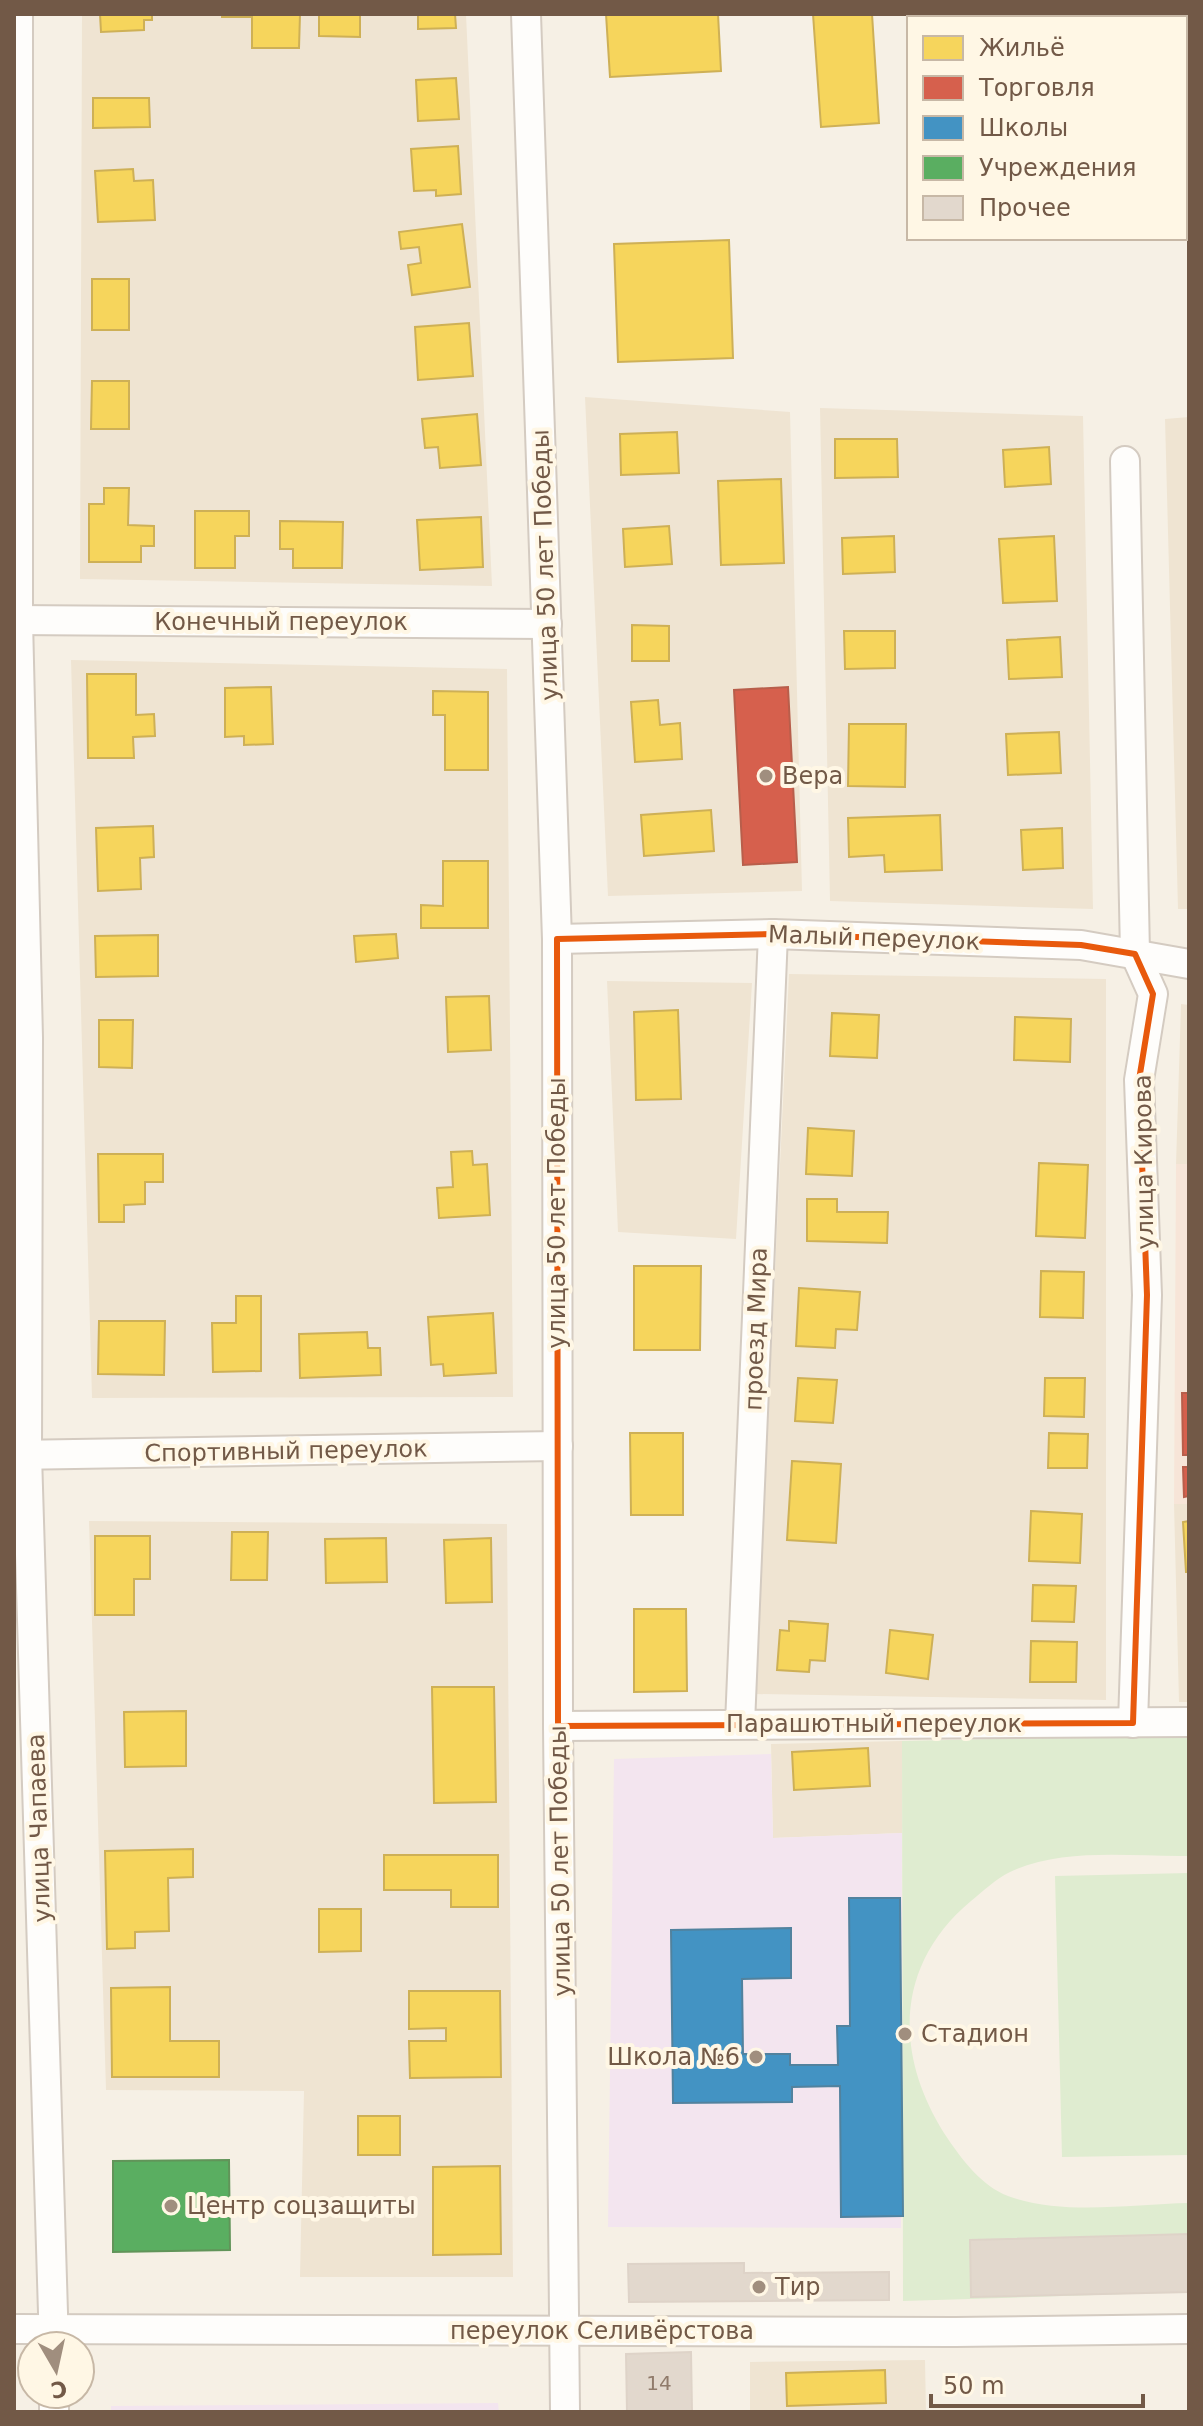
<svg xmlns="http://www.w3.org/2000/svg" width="1203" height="2426" viewBox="0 0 1203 2426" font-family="'DejaVu Sans',sans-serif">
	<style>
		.residential { fill: #efe4d2 }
		.commercial { fill: #f7e5d8 }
		.education { fill: #f3e5ef }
		.green { fill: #dfecd0 }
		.homes { fill: #f6d55c; stroke: #ceb056; stroke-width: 2 }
		.shops { fill: #d6604d; stroke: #b85e4b; stroke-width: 2 }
		.schools { fill: #4393c3; stroke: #51829e; stroke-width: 2 }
		.public { fill: #5aae61; stroke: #619459; stroke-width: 2 }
		.building { fill: #e2d8cd; stroke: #ded3c8; stroke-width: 2 }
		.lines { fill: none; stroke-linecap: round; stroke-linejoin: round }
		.minor-casing { stroke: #d4cbc1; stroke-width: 32 }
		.minor { stroke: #fefdfb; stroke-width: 28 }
		.marked { fill: none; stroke: #e8590c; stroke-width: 6; stroke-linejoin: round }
		.poi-dot { fill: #a08e7e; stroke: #fff7e5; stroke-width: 3 }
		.labels { text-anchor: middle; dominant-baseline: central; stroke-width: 8; stroke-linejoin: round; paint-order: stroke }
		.number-label { font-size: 20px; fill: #907b6b }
		.street-label { font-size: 24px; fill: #725947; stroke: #fff7e5 }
		.poi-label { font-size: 24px; fill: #725947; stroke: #fff7e5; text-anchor: start }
	</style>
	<rect width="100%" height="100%" fill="#f6f0e5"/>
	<g class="residential">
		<path d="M82,14H466L492,586L80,579Z"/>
		<path d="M585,397L790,412L802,891L608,896Z"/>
		<path d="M820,408L1083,416L1093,909L830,901Z"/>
		<path d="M1189,417V909H1178L1165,419Z"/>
		<path d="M71,660L507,669L513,1397L92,1398Z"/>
		<path d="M789,974L1106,979V1700L755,1694Z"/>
		<path d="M607,981L752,983L736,1239L618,1232Z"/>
		<path d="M1181,1004L1189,1005V1164H1176Z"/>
		<path d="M1174,1504H1189V1702H1179Z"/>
		<path d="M89,1521L507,1524L513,2277H300L304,2091L106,2090Z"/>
		<path d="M902,1741V1833L773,1838L771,1744Z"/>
		<path d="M925,2360L926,2412H750V2362Z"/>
	</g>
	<path class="commercial" d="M1176,1164H1189V1504H1174Z"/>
	<g class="education">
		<path d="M771,1754L773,1838L902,1833L901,2228L608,2227L614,1759Z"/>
		<path d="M498,2403L499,2412H111V2406Z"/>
	</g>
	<g class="green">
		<path d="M1189,1735V1856C1131,1857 1063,1847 1010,1872C996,1879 983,1891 971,1901C893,1966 894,2058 948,2139C963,2161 982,2186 1008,2196C1063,2216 1132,2204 1189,2203V2292L903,2301L902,1741Z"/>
		<path d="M1189,1873V2155L1062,2157L1055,1876Z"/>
	</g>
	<g class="homes">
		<path d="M100,14H152V20H144V30L101,32Z"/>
		<path d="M222,14H300L299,48H252V17H222Z"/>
		<path d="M319,14H360V37L319,36Z"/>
		<path d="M418,14H455L456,28L418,29Z"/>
		<path d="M606,14H718L721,71L610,77Z"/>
		<path d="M813,14H872L879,123L821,127Z"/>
		<path d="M456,78L459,119L418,121L416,80Z"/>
		<path d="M93,98H149L150,127L93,128Z"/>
		<path d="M458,146L461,194L436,196V190L414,191L411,149Z"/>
		<path d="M133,169L134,181L153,180L155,220L98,222L95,171Z"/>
		<path d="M462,224L470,287L412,295L408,265L421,263L419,247L401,249L399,232Z"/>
		<path d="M729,240L733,358L618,362L614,244Z"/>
		<rect x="92" y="279" width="37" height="51"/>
		<path d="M469,323L473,376L418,380L415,327Z"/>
		<path d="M92,381H129V429H91Z"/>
		<path d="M477,414L481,465L440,468L438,447L425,448L422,419Z"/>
		<path d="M677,432L679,473L621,475L620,434Z"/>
		<path d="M835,439H897L898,477L835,478Z"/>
		<path d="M1049,447L1051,484L1005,487L1003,450Z"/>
		<path d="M781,479L784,563L721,565L718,481Z"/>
		<path d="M104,488H129L128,525L154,526V546H141V562H89V504H104Z"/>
		<path d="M195,511H249V536H235V568H195Z"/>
		<path d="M481,517L483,567L420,570L417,520Z"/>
		<path d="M280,521L343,522L342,568H293V549H280Z"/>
		<path d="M669,526L672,564L625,567L623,529Z"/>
		<path d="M894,536L895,572L843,574L842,538Z"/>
		<path d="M1054,536L1057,601L1003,603L999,539Z"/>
		<path d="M632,625L669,626V661H632Z"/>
		<path d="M844,631H895V668L845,669Z"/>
		<path d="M1060,637L1062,677L1009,679L1007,640Z"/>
		<path d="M87,674H136V715L154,714L155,736L133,737L134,758H88Z"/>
		<path d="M271,687L273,744L244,745V736L225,737V688Z"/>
		<path d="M433,691L488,692V770H445V715H433Z"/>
		<path d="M658,700L660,725L680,723L682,759L635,762L631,702Z"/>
		<path d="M849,724H906L905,787L848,786Z"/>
		<path d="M1059,732L1061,773L1008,775L1006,734Z"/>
		<path d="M711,810L714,851L644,856L641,815Z"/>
		<path d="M940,815L942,870L885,872L884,855L849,857L848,818Z"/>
		<path d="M153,826L154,857L140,858L141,889L98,891L96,828Z"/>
		<path d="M1062,828L1063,868L1023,870L1021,830Z"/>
		<path d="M443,861H488V928H421V905L443,906Z"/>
		<path d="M396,934L398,958L356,962L354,936Z"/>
		<path d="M158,935V976L96,977L95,936Z"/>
		<path d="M489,996L491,1050L448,1052L446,997Z"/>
		<path d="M678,1010L681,1099L636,1100L634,1012Z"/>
		<path d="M832,1013L879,1015L877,1058L830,1056Z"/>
		<path d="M1015,1017L1071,1019L1070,1062L1014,1060Z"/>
		<path d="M99,1020H133L132,1068L99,1067Z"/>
		<path d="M808,1128L854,1131L852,1176L806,1174Z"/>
		<path d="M472,1151L473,1165L487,1164L490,1215L439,1218L437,1188L453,1187L451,1152Z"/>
		<path d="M98,1154H163V1182H145V1204L124,1205V1222H99Z"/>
		<path d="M1039,1163L1088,1165L1085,1238L1036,1236Z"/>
		<path d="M807,1199H837V1212H888L887,1243L807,1241Z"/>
		<path d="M634,1266H701L700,1350H634Z"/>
		<path d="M1041,1271L1084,1272L1083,1318L1040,1317Z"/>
		<path d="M799,1288L860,1292L857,1330L836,1329L835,1348L796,1346Z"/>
		<path d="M236,1296H261V1371L213,1372L212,1323H236Z"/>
		<path d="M493,1313L496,1373L444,1376L443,1364L431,1365L428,1317Z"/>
		<path d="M99,1321H165L164,1375L98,1374Z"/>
		<path d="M367,1332L368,1348H380L381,1375L300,1378L299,1334Z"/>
		<path d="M798,1378L837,1380L833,1423L795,1421Z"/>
		<path d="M1045,1378H1085L1084,1417L1044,1416Z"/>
		<path d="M630,1433H683V1515H631Z"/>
		<path d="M1049,1433L1088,1434L1087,1468H1048Z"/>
		<path d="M792,1461L841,1464L836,1543L787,1540Z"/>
		<path d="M1031,1511L1082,1514L1080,1563L1029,1561Z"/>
		<path d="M1189,1521V1572H1186L1183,1522Z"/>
		<path d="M232,1532H268L267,1580H231Z"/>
		<path d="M95,1536H150V1579H134V1615H95Z"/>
		<path d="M386,1538L387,1582L326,1583L325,1539Z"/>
		<path d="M491,1538L492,1602L446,1603L444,1540Z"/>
		<path d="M1033,1585L1076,1586L1074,1622L1032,1621Z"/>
		<path d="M634,1609H686L687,1691L634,1692Z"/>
		<path d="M789,1621L828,1624L825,1661L810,1660L809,1672L777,1670L780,1630L789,1631Z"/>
		<path d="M890,1630L933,1635L928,1679L886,1673Z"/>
		<path d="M1031,1641L1077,1642L1076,1682H1030Z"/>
		<path d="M432,1687H494L496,1802L434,1803Z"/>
		<path d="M186,1711V1766L125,1767L124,1712Z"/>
		<path d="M868,1748L870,1786L794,1790L792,1752Z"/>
		<path d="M193,1849V1877L168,1878L169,1931L135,1932V1948L107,1949L105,1851Z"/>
		<path d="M384,1855H498V1907H451V1890H384Z"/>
		<path d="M319,1909H361V1951L319,1952Z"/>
		<path d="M170,1987V2041H219V2077H112L111,1988Z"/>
		<path d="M409,1991H500L501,2077L410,2078L409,2041H446V2028L409,2029Z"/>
		<rect x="358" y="2116" width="42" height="39"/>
		<path d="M500,2166L501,2254L433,2255V2167Z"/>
		<path d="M885,2370L886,2403L787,2406L786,2373Z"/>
	</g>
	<g class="shops">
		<path d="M788,687L797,862L743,865L734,690Z"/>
		<path d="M1182,1393H1189V1455H1183Z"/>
		<path d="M1183,1467H1189V1496L1184,1497Z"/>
	</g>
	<path class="schools" d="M849,1898H900L903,2216L841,2217L840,2086L792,2087V2102L673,2103L671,1930L791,1928V1978L742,1979L743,2054H790V2065H838L837,2026H850Z"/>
	<path class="public" d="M229,2160L230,2250L113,2252V2161Z"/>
	<g class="building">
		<path d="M1189,2234V2292L971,2297L970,2240Z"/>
		<path d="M744,2263V2273L889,2272V2300L629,2302L628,2264Z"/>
		<path d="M691,2352L692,2412H627L626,2354Z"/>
	</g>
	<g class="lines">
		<defs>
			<g id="minor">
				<path d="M18,14V620L28,1038L27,1455L54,2346"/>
				<path d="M526,14L557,939L558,1726L565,2412"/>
				<path d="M1125,461L1135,954L1153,994L1139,1080L1147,1295L1133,1723"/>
				<path d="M14,620L547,624"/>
				<path d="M557,939L773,934L1081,945L1189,964"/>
				<path d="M14,1455L558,1446"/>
				<path d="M740,1724L773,934"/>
				<path d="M558,1726L1189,1722"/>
				<path d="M14,2329L955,2332L1189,2329"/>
				<path d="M54,2412V2394"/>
			</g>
		</defs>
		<use href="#minor" class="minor-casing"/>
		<use href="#minor" class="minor"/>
	</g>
	<path class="marked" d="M773,934L1081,945L1135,954L1153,994L1139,1080L1147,1295L1133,1723L558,1726L557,939Z"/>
	<g class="poi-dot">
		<circle cx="766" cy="776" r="8"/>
		<circle cx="905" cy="2034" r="8"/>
		<circle cx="756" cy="2057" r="8"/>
		<circle cx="171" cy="2206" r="8"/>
		<circle cx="759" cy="2287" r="8"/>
	</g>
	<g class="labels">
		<g class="number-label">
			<text x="659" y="2383">14</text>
		</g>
		<g class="street-label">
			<text transform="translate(545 565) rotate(-92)">улица 50 лет Победы</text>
			<text x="281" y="622">Конечный переулок</text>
			<text transform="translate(874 938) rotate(2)">Малый переулок</text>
			<text transform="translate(1144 1162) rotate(-91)">улица Кирова</text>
			<text transform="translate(557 1213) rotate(-90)">улица 50 лет Победы</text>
			<text transform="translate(756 1329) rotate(-88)">проезд Мира</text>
			<text transform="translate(286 1451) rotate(-1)">Спортивный переулок</text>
			<text x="874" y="1724">Парашютный переулок</text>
			<text transform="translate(39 1828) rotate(-92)">улица Чапаева</text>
			<text transform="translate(560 1861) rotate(-91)">улица 50 лет Победы</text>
			<text x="602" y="2331">переулок Селивёрстова</text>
		</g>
		<g class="poi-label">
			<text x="782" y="776">Вера</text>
			<text x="921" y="2034">Стадион</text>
			<text x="740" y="2057" text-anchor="end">Школа №6</text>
			<text x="187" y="2206">Центр соцзащиты</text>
			<text x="775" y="2287">Тир</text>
		</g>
	</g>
	<rect width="1203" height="2426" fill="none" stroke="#725947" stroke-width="32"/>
	<rect x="907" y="16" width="280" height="224" fill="#fff7e5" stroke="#c7b8a6" stroke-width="2"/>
	<rect x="923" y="36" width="40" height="24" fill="#f6d55c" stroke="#c7b8a6" stroke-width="2"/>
	<text x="979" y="56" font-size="24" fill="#725947">Жильё</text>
	<rect x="923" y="76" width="40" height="24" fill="#d6604d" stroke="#c7b8a6" stroke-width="2"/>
	<text x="979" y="96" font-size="24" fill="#725947">Торговля</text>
	<rect x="923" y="116" width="40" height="24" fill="#4393c3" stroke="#c7b8a6" stroke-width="2"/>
	<text x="979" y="136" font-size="24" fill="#725947">Школы</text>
	<rect x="923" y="156" width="40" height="24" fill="#5aae61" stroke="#c7b8a6" stroke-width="2"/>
	<text x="979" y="176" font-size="24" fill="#725947">Учреждения</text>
	<rect x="923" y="196" width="40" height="24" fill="#e2d8cd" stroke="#c7b8a6" stroke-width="2"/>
	<text x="979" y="216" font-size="24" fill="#725947">Прочее</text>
	<g transform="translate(56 2370) rotate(171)"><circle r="38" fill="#fff7e5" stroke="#c7b8a6" stroke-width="2"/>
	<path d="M0-6L14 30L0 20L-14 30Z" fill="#a08e7e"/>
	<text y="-12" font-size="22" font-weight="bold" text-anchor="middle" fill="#725947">С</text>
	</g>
	<path d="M931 2394v12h212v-12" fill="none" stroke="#725947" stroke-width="4"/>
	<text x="943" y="2394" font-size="24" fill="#725947" stroke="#fff7e5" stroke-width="6" paint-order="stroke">50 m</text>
</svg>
